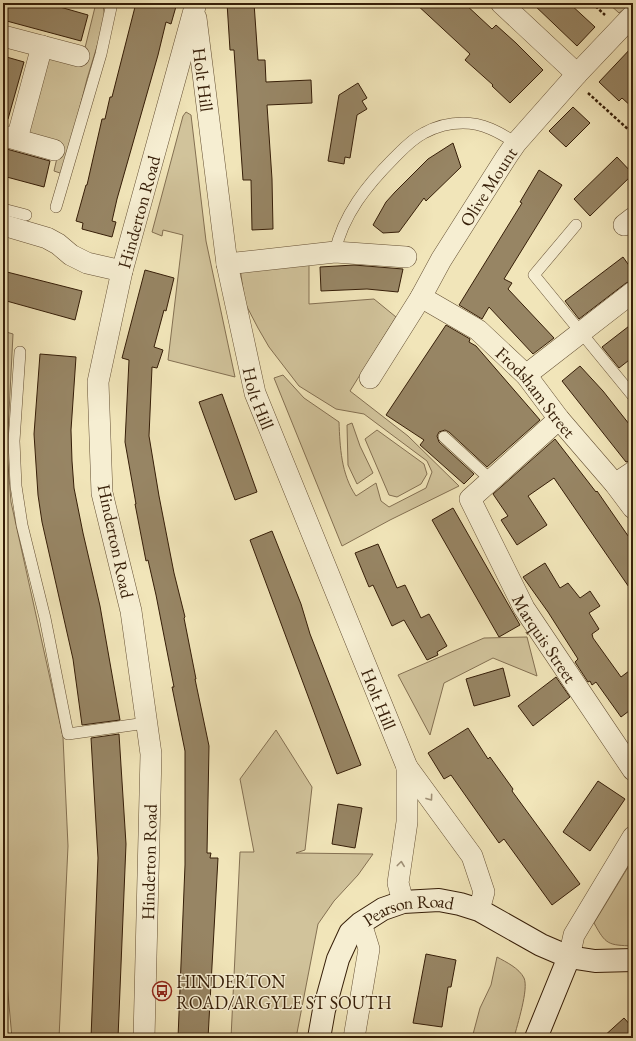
<svg xmlns="http://www.w3.org/2000/svg" width="636" height="1041" viewBox="0 0 636 1041" font-family="'EB Garamond',serif">
	<style>
		.green { fill: #d1c39b; stroke: #847052 }
		.building { fill: #978564; stroke: #361e08 }
		.lines { fill: none; stroke-linecap: round; stroke-linejoin: round }
		.lane-casing { stroke: #655034; stroke-width: 12 }
		.street-casing { stroke: #655034; stroke-width: 22 }
		.secondary-casing { stroke: #361e08; stroke-width: 24 }
		.path { stroke: #361e08; stroke-width: 2.5; stroke-dasharray: 3 2; stroke-linecap: butt }
		.lane { stroke: #f6eed2; stroke-width: 11 }
		.street { stroke: #f6eed2; stroke-width: 21 }
		.secondary { stroke: #f6eed2; stroke-width: 22 }
		.oneway { stroke: #a09077 }
		.labels { text-anchor: middle; dominant-baseline: central; stroke-width: 3; stroke-linejoin: round; paint-order: stroke }
		.street-label { font-size: 18px; fill: #361e08; stroke: #f6eed2 }
		.poi-label { font-size: 18px; fill: #361e08; stroke: #f6eed2; text-anchor: start }
	</style>
	<rect width="100%" height="100%" fill="#f1e5b9"/>
	<filter id="stains"><feTurbulence type="fractalNoise" baseFrequency=".005" numOctaves="4"/><feColorMatrix values="0 0 0 0 .2 0 0 0 0 .09 0 0 0 0 .02 0 0 0 .5 -.17"/></filter>
	<radialGradient id="worn" r=".72"><stop offset=".6" stop-color="#630" stop-opacity="0"/><stop offset="1" stop-color="#630" stop-opacity=".3"/></radialGradient>
	<g class="green">
		<path d="M96,3H103L105,20L87,79L63,174L54,171L59,149L19,137L43,50L82,60Z"/>
		<path d="M608,3H629V9L623,10L619,13Z"/>
		<path d="M186,112L191,115L206,241L235,377L168,360L183,235L163,230L162,236L152,232L183,116Z"/>
		<path d="M309,262V304L374,299L396,317L350,391L408,436L459,486L390,520L342,546L274,378L283,375L304,398L339,422C340,447 341,474 356,496L376,483L381,501L389,507L426,488L432,472L427,461L364,414L336,409L299,386L269,347L258,328L245,303L240,268Z"/>
		<path d="M3,331L13,334L7,452L11,502L63,737L68,846L59,1038H12L3,938V787L8,707L3,658Z"/>
		<path d="M352,423L360,446L373,473L357,484L348,465L347,425Z"/>
		<path d="M377,430L424,464L427,474L421,484L397,497L389,495L365,439Z"/>
		<path d="M527,637L537,676L493,658L444,683L430,735L398,675L484,638Z"/>
		<path d="M276,730L312,787L305,850L296,853L373,854L358,875L334,901L318,924L296,1038H231L240,852H254L240,779Z"/>
		<path d="M633,859V946C608,945 606,945 594,923Z"/>
		<path d="M497,957C506,962 519,968 524,978C529,989 517,1025 514,1038H472L480,1008L491,985Z"/>
	</g>
	<g class="building">
		<path d="M3,3H46L88,15L81,41L3,20Z"/>
		<path d="M136,3H177L171,24L166,22L158,55L117,199L112,221L116,222L112,237L82,229L83,223L76,221L86,185H87L102,119H105L110,97H112Z"/>
		<path d="M227,3H254L258,60H265L266,82L311,80L312,103L267,105L272,179L273,229L252,230L251,180H243L234,50H230Z"/>
		<path d="M415,3H464L492,29L496,25L516,43L543,70L510,103L492,86L493,85L465,60L470,54Z"/>
		<path d="M532,3H569L595,27L577,46Z"/>
		<path d="M633,46V108L622,98L619,101L599,82Z"/>
		<path d="M3,56L24,62L8,119L3,118Z"/>
		<path d="M358,83L367,98L362,101L367,109L357,115L350,158L345,157L344,164L328,161L339,95Z"/>
		<path d="M573,107L590,123L566,147L549,131Z"/>
		<path d="M453,143L461,167L426,201L424,198L399,232L383,233L373,225L386,202L395,192L428,159Z"/>
		<path d="M3,148L50,161L44,187L3,176Z"/>
		<path d="M617,157L633,174L590,216L574,199Z"/>
		<path d="M539,170L562,185L504,279L512,283L508,289L554,338L533,354L489,307L482,319L459,305L522,203L520,202Z"/>
		<path d="M623,257L633,271V280L626,283L579,319L565,301Z"/>
		<path d="M354,265L403,269L398,292L367,289L321,291L320,267Z"/>
		<path d="M145,270L174,278L166,311L164,310L154,347L163,350L157,368L152,367L149,436L159,496L174,573L185,617L184,618L196,679H195L209,746L207,853H211L210,858H218L208,1038H178L185,865V751L172,687H174L156,595L148,560L146,561L135,504H136L125,442L129,360L122,358Z"/>
		<path d="M3,271L82,291L75,320L3,300Z"/>
		<path d="M633,323V357L619,368L602,347Z"/>
		<path d="M446,325L470,339L469,342L476,346L540,420L487,467L449,432L445,430L439,432L437,436L439,442L474,474L464,484L420,445L424,440L386,415Z"/>
		<path d="M40,354L76,357L71,430L72,461L74,488L83,533L100,606L120,720L82,725L73,659L42,522L38,495L34,434Z"/>
		<path d="M580,366L603,391L633,429V460L626,462L562,381Z"/>
		<path d="M222,394L257,492L235,500L199,402Z"/>
		<path d="M555,439L596,492L597,491L633,543V593L554,478L528,496L547,525L517,545L501,520L508,516L493,494Z"/>
		<path d="M453,508L520,625L499,637L432,520Z"/>
		<path d="M272,531L301,604L310,634L361,765L337,774L250,540Z"/>
		<path d="M378,544L397,588L405,585L421,618L429,614L447,646L437,652L438,655L427,660L404,620L392,626L373,585L369,587L355,553Z"/>
		<path d="M545,563L560,588L568,583L580,598L590,591L600,606L589,613L599,629L592,634L593,638L621,677L633,668V708L621,717L596,682L592,685L590,681L588,682L575,662L578,659L548,612L523,577Z"/>
		<path d="M503,668L510,696L474,706L466,679Z"/>
		<path d="M556,677L570,697L533,726L518,706Z"/>
		<path d="M468,728L488,759L490,757L513,789L512,791L580,884L552,905L504,839L499,843L451,775L444,779L428,753Z"/>
		<path d="M119,734L126,844L118,1038H91L98,858L91,738Z"/>
		<path d="M598,781L625,799L590,851L563,832Z"/>
		<path d="M338,804L362,808L355,848L332,844Z"/>
		<path d="M426,954L456,960L451,987H448L442,1027L413,1023Z"/>
		<path d="M624,1018L633,1028V1038H602Z"/>
	</g>
	<g class="lines">
		<defs>
			<g id="lane">
				<path d="M56,207L101,54L112,3"/>
				<path d="M3,209L26,215"/>
				<path d="M576,225L534,275L633,396"/>
				<path d="M335,252C343,215 367,185 394,158C403,149 412,139 424,133C435,127 450,123 463,123C483,123 499,132 516,143"/>
				<path d="M20,352L14,441L16,486L22,525L45,618L68,734L146,723"/>
				<path d="M444,437L491,480"/>
			</g>
			<g id="street">
				<path d="M501,3L577,74"/>
				<path id="s1" d="M196,18L227,264L255,393L407,767L472,856L484,892L479,910"/>
				<path d="M3,36L79,56"/>
				<path d="M4,136L54,150"/>
				<path d="M17,139L42,46"/>
				<path d="M3,225L47,238L58,244L71,255L87,263L122,271"/>
				<path d="M624,225L633,218"/>
				<path d="M227,264L335,252L406,257"/>
				<path id="s2" d="M421,297L478,330L526,375L559,419L615,484L633,508"/>
				<path d="M526,375L633,292"/>
				<path id="s3" d="M370,378L421,297L441,260L507,156L516,143L577,74L633,15"/>
				<path id="s4" d="M559,419L470,499L524,608L633,770"/>
				<path d="M615,484L633,472"/>
				<path d="M403,902L398,883L407,822V767"/>
				<path d="M569,957L574,935L633,837"/>
				<path id="s5" d="M144,1038L151,754L131,611L102,493L98,382L122,271L196,3"/>
				<path d="M354,1038L369,949L361,923"/>
			</g>
			<g id="secondary">
				<path id="s6" d="M319,1038L324,1010L338,959L350,933L361,923L383,909L403,902L439,900L460,904L479,910L541,945L569,957L595,961L633,960"/>
				<path d="M536,1038L569,957"/>
			</g>
		</defs>
		<use href="#lane" class="lane-casing"/>
		<use href="#street" class="street-casing"/>
		<use href="#secondary" class="secondary-casing"/>
		<g class="path">
			<path d="M592,3L605,15"/>
			<path d="M588,93L630,131L633,136"/>
		</g>
		<use href="#lane" class="lane"/>
		<use href="#street" class="street"/>
		<use href="#secondary" class="secondary"/>
	</g>
	<defs><path id="oneway-chevron" d="M-2-3.5L2.5 0L-2 3.5" fill="none" stroke-width="1.6" stroke-linecap="round" stroke-linejoin="round"/></defs>
	<g class="oneway">
		<use href="#oneway-chevron" transform="translate(430 798) rotate(54)"/>
		<use href="#oneway-chevron" transform="translate(401 864) rotate(-83)"/>
	</g>
	<defs>
		<symbol id="bus-ring" viewBox="-11 -11 22 22"><circle r="9.5" fill="#f6eed2" stroke="#8f2418" stroke-width="1.5"/><path d="M-5-6H5V4H4V6H2V4H-2V6H-4V4H-5ZM-3.5-4V0h7V-4ZM-3.5 1.2v1.5H-2V1.2ZM2 1.2v1.5H3.5V1.2Z" fill="#8f2418"/></symbol>
	</defs>
	<g fill-rule="evenodd">
		<use href="#bus-ring" x="151" y="980" width="22" height="22"/>
	</g>
	<g class="labels">
		<g class="street-label">
			<text stroke="none"><textPath href="#s1" startOffset="62">Holt Hill</textPath></text>
			<text stroke="none"><textPath href="#s3" startOffset="225">Olive Mount</textPath></text>
			<text stroke="none"><textPath href="#s5" startOffset="836">Hinderton Road</textPath></text>
			<text stroke="none"><textPath href="#s2" startOffset="151">Frodsham Street</textPath></text>
			<text stroke="none"><textPath href="#s1" startOffset="386">Holt Hill</textPath></text>
			<text transform="translate(116 541) rotate(78)">Hinderton Road</text>
			<text stroke="none"><textPath href="#s4" startOffset="278">Marquis Street</textPath></text>
			<text stroke="none"><textPath href="#s1" startOffset="710">Holt Hill</textPath></text>
			<text stroke="none"><textPath href="#s5" startOffset="176">Hinderton Road</textPath></text>
			<text stroke="none"><textPath href="#s6" startOffset="176">Pearson Road</textPath></text>
		</g>
		<g class="poi-label">
			<text x="176" y="981">HINDERTON<tspan x="176" dy="21">ROAD/ARGYLE ST SOUTH</tspan></text>
		</g>
	</g>
	<rect width="636" height="1041" fill="none" stroke="#f1e5b9" stroke-width="16"/>
	<rect x="4" y="4" width="628" height="1033" fill="none" stroke="#361e08" stroke-width="2"/>
	<rect x="8" y="8" width="620" height="1025" fill="none" stroke="#361e08"/>
	<rect width="100%" height="100%" filter="url(#stains)"/>
	<rect width="100%" height="100%" fill="url(#worn)"/>
</svg>
